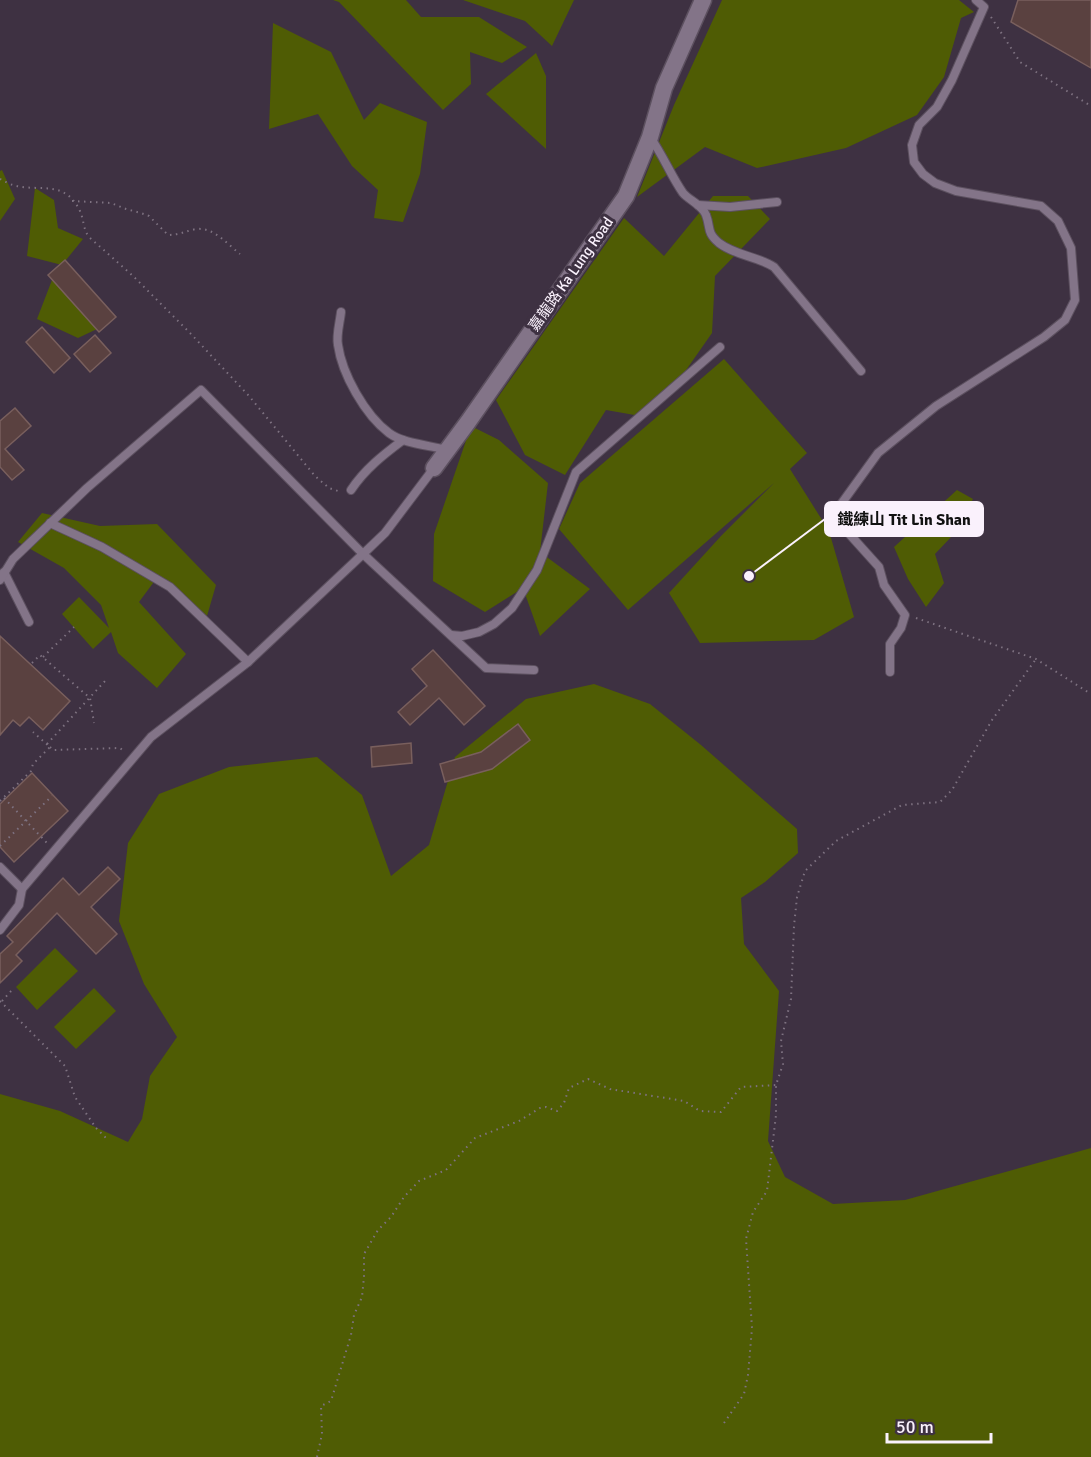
<svg xmlns="http://www.w3.org/2000/svg" width="1091" height="1457" viewBox="0 0 1091 1457" font-family="Signika,'Noto Sans TC',sans-serif">
	<style>
		.green { fill: #4f5c04 }
		.building { fill: #5a4140; stroke: #795f5d; stroke-width: 1.5 }
		.lines { fill: none; stroke-linecap: round; stroke-linejoin: round }
		.lane-casing { stroke: #5c505f; stroke-width: 10 }
		.street-casing { stroke: #5c505f; stroke-width: 19 }
		.path { stroke: #7e7281; stroke-width: 2; stroke-dasharray: 1.5 4.5; stroke-linecap: butt }
		.lane { stroke: #837488; stroke-width: 8 }
		.street { stroke: #837488; stroke-width: 16 }
		.labels { text-anchor: middle; dominant-baseline: central; stroke-width: 6; stroke-linejoin: round; paint-order: stroke }
		.street-label { font-size: 15px; fill: #faf1fc; stroke: #3e3142 }
		.leader { fill: none; stroke: #faf1fc; stroke-width: 2 }
		.callout-dot { fill: #faf1fc; stroke: #3e3142; stroke-width: 2 }
		.callout { fill: #faf1fc; stroke: #faf1fc; stroke-width: 2 }
		.callout-label { font-size: 16px; text-anchor: middle; font-weight: bold; fill: #111 }
	</style>
	<rect width="100%" height="100%" fill="#3e3142"/>
	<g class="green">
		<path d="M333,0H406L421,17H479L527,47L502,63L470,52L471,84L443,110L339,2Z"/>
		<path d="M463,0H574L552,46L525,21Z"/>
		<path d="M722,0H959L974,12L961,18L944,77L917,115L846,148L757,168L705,147L637,197L674,105Z"/>
		<path d="M273,23L331,52L364,120L380,103L427,122L420,174L403,222L374,218L378,190L352,166L318,114L269,129Z"/>
		<path d="M536,53L546,76V149L486,94Z"/>
		<path d="M2,170L15,199L0,221V171Z"/>
		<path d="M35,188L54,200L58,228L83,239L62,265L27,256Z"/>
		<path d="M713,196H748L770,219L715,276L712,333L684,373L646,417L606,410L565,475L525,455L496,400L624,218L664,256Z"/>
		<path d="M52,280L92,298L97,329L78,338L37,319Z"/>
		<path d="M724,359L807,453L790,469L829,531L854,617L814,640L700,643L669,593L721,536L774,483L628,610L559,529L580,483Z"/>
		<path d="M471,426L499,440L548,483L540,552L590,589L540,636L523,588L485,612L433,581L434,534Z"/>
		<path d="M957,490L973,499L953,535L935,554L944,583L926,607L908,579L894,547Z"/>
		<path d="M42,513L100,526L157,524L216,585L207,616L159,575L139,602L186,654L157,688L118,653L111,632L93,649L62,614L79,597L109,628L101,605L64,568L18,542Z"/>
		<path d="M594,684L650,704L701,745L797,829L798,853L765,882L741,898L744,944L779,991L768,1141L785,1177L833,1204L905,1200L1091,1148V1457H0V1094L60,1111L128,1142L142,1119L150,1076L177,1037L144,984L119,921L128,843L159,794L229,767L317,757L362,795L391,876L429,845L455,757L526,699Z"/>
		<path d="M55,948L78,971L37,1010L16,987Z"/>
		<path d="M94,988L116,1011L76,1049L54,1027Z"/>
	</g>
	<g class="building">
		<path d="M1018,0H1091V68L1011,22Z"/>
		<path d="M65,260L116,317L99,332L48,275Z"/>
		<path d="M42,327L70,358L54,373L26,342Z"/>
		<path d="M95,335L111,353L90,372L74,354Z"/>
		<path d="M15,408L31,426L5,449L24,470L12,480L0,467V421Z"/>
		<path d="M0,636L70,701L43,730L29,717L20,726L13,720L0,735Z"/>
		<path d="M433,650L485,706L464,725L439,698L410,725L398,712L427,686L412,669Z"/>
		<path d="M518,724L530,740L492,769L445,782L440,764L481,752Z"/>
		<path d="M411,743L412,763L372,767L371,747Z"/>
		<path d="M32,773L68,811L14,862L0,847V804Z"/>
		<path d="M108,867L120,879L91,907L117,934L96,954L57,913L16,955L22,961L0,983V954L13,942L7,936L63,878L79,895Z"/>
	</g>
	<g class="lines">
		<defs>
			<g id="lane">
				<path d="M650,137C663,155 671,176 683,193C689,200 703,206 706,215C711,228 706,232 719,243C736,256 757,256 774,267L861,371"/>
				<path d="M698,205L730,207L777,202"/>
				<path d="M341,312C340,322 336,335 338,345C342,374 365,415 389,433C404,444 429,445 447,450"/>
				<path d="M351,490C365,469 383,455 403,440"/>
				<path d="M50,523L102,547L170,587L248,662"/>
				<path d="M4,572L29,622"/>
				<path d="M0,580L13,559L87,488L201,390L363,554L486,668L534,670"/>
				<path d="M451,635L462,636L479,632L494,624L512,608L537,570L576,472L720,347"/>
				<path d="M890,672V644L901,628L905,615L884,585L879,567L843,527L839,507L878,453L936,406L1044,337L1065,320L1075,300L1071,248L1058,221L1041,206L956,191L935,183L923,174L914,162L912,145L919,125L937,107L952,80L984,7L976,0"/>
				<path d="M0,867L22,889"/>
				<path d="M0,930L19,905L22,889L151,737L248,662L363,554L385,533L434,468"/>
			</g>
			<path id="street" d="M434,468L468,422L626,196L650,137L664,88L703,0"/>
		</defs>
		<use href="#lane" class="lane-casing"/>
		<use href="#street" class="street-casing"/>
		<g class="path">
			<path d="M991,17L1020,62L1091,106"/>
			<path d="M0,179C4,181 9,184 13,185C39,193 64,178 80,211C84,220 83,229 89,237L133,276L191,334L249,396L315,476L329,488L341,492"/>
			<path d="M72,201L111,203L126,209L141,213L149,216L168,235C179,235 186,231 196,229C214,227 227,244 240,254"/>
			<path d="M916,618L1036,659L1091,694"/>
			<path d="M43,657L74,627"/>
			<path d="M32,663L40,655L90,698L94,723"/>
			<path d="M47,744L105,681"/>
			<path d="M50,747L53,750L120,748L124,751"/>
			<path d="M4,798L47,843"/>
			<path d="M0,801L31,771L33,764L50,747L33,732"/>
			<path d="M0,846L52,796"/>
			<path d="M0,1001L65,1066L75,1097L96,1128L108,1140"/>
			<path d="M2,1001L12,990"/>
			<path d="M724,1423L744,1394L748,1375L752,1328L746,1239L753,1212L767,1191L776,1115V1085L783,1064L781,1041L791,999L794,926L797,897L805,871L836,841L902,805L940,802L952,790L992,720L1036,659"/>
			<path d="M317,1457L322,1434L321,1406L331,1401L351,1335L354,1315L362,1297L364,1277V1254L378,1230L391,1217L404,1197L419,1181L446,1170L475,1138L519,1121L540,1108L546,1107L557,1111L564,1103L569,1088L588,1079L610,1089L684,1101L700,1111L721,1112L741,1087L776,1085"/>
		</g>
		<use href="#lane" class="lane"/>
		<use href="#street" class="street"/>
	</g>
	<g class="labels">
		<g class="street-label">
			<text transform="translate(571 274) rotate(-55)">嘉龍路 Ka Lung Road</text>
		</g>
	</g>
	<path class="leader" d="M749 576L825 519"/>
	<circle class="callout-dot" cx="749" cy="576" r="6"/>
	<rect class="callout" x="825" y="502" width="158" height="34" rx="6"/>
	<g class="callout-label">
		<text x="904" y="525">鐵練山 Tit Lin Shan</text>
	</g>
	<path d="M887 1433v9h104v-9" fill="none" stroke="#faf1fc" stroke-width="3"/>
	<text x="896" y="1433" font-size="18" fill="#faf1fc" stroke="#3e3142" stroke-width="4.5" paint-order="stroke">50 m</text>
</svg>
